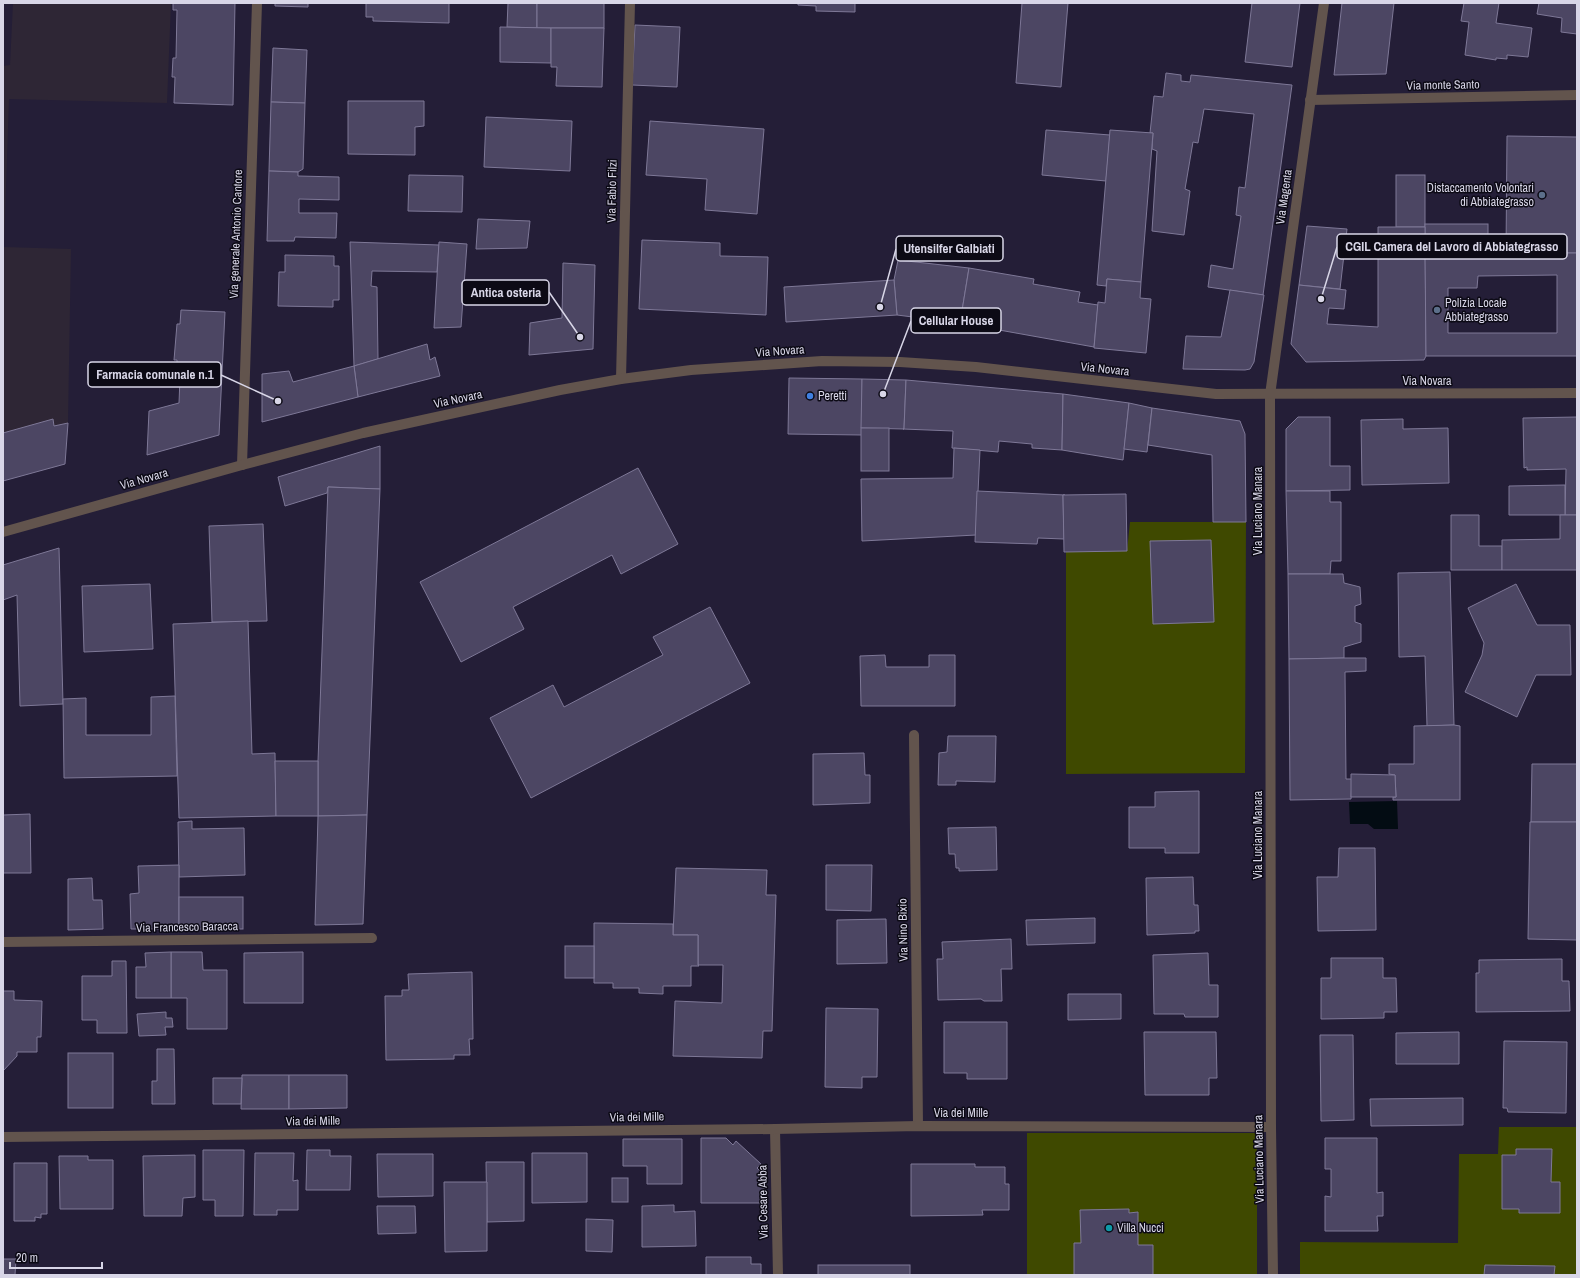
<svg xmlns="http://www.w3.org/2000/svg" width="1580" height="1278" viewBox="0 0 1580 1278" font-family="'Archivo Narrow',sans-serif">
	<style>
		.industrial { fill: #2e2635 }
		.green { fill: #3f4900 }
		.water { fill: #030c13 }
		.building { fill: #4c4663; stroke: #7e7897; fill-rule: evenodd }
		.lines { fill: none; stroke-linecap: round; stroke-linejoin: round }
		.minor { stroke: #62544d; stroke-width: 10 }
		.tertiary { stroke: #62544d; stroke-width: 10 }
		.service-dot { fill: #5c6f8a; stroke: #0c0a15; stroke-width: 1.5 }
		.shop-dot { fill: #3f7fe0; stroke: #0c0a15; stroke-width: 1.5 }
		.culture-dot { fill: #0f9aa8; stroke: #0c0a15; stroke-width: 1.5 }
		.labels { text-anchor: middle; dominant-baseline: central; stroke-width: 3; stroke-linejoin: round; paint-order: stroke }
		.street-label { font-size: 12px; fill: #d8d6e7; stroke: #0c0a15 }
		.poi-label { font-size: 12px; fill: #d8d6e7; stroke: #0c0a15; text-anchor: start }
		.leader { fill: none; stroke: #d8d6e7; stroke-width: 1.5 }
		.callout-dot { fill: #d8d6e7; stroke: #0c0a15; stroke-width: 1.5 }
		.callout { fill: #0c0a15; stroke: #d8d6e7; stroke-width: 1.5 }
		.callout-label { font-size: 13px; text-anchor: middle; font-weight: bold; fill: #d8d6e7 }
	</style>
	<rect width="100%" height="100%" fill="#241e37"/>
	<path class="industrial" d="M13,3H171L167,103L9,99L4,247L71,249L68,423L65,464L3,481V66L10,65Z"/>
	<g class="green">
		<path d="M1130,522H1246L1245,773L1066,774V552L1127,551Z"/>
		<path d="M1499,1127H1577V1275H1300V1242L1458,1243L1459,1154H1498Z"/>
		<rect x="1027" y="1133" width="230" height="142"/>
	</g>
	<path class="water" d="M1397,801L1398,829H1374L1368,824H1350L1349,802Z"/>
	<g class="building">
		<path d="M173,3H235L233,105L174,103L175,77H172L173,58H176L177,10H173Z"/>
		<path d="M275,3H308V7L275,6Z"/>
		<path d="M366,3H449V23L373,21V17H366Z"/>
		<path d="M508,3H537V28L507,27Z"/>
		<rect x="537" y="3" width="67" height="25"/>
		<path d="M798,3H855V12L816,11V6L798,5Z"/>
		<path d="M1022,3H1068L1061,87L1016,83Z"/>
		<path d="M1252,3H1300L1292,67L1245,62Z"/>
		<path d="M1342,3H1394L1386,74L1334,75Z"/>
		<path d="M1464,3H1499L1496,23L1532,28L1528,57L1507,55V59L1496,58V60L1465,55L1469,22L1461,21Z"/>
		<path d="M1539,3H1577V34L1561,32L1562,18L1537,14Z"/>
		<path d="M635,25L680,27L677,87L632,85Z"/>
		<path d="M500,27L551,28V63L500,62Z"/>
		<path d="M551,28H604L602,87L556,86L557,67H551Z"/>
		<path d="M273,48L307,50L305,103L271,102Z"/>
		<path d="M1166,73L1181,75V81L1190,82L1191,75L1292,85L1263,295L1208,287L1211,265L1233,269L1241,216L1236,215L1239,187L1245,188L1254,114L1204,109L1198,143L1193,142L1185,189L1190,191L1184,235L1152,231L1157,151L1152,149L1153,133H1150L1154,96L1163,97Z"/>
		<path d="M348,101H424V126L415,127V155L348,154Z"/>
		<path d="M271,102L305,103L303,169L298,172L269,171Z"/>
		<path d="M486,117L572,121L570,171L484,167Z"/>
		<path d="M650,121L764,129L757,214L705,210L707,179L646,175Z"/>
		<path d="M1046,130L1110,135L1106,181L1042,175Z"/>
		<path d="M1110,130L1153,133L1141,282L1107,279L1106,286L1097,285Z"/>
		<path d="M1507,136L1577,137V253H1506Z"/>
		<path d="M269,171L298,172V176L339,177V200L299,199V213H337L336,238L295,237L294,241H267Z"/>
		<path d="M409,175L463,176L462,212L408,211Z"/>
		<rect x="1396" y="175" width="29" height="52"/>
		<path d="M478,219L530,221L527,248L476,249Z"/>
		<rect x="1425" y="224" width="63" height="29"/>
		<path d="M1307,226L1347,229L1340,289L1299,285Z"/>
		<path d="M1378,227H1425L1426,356L1424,360L1306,362L1291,344L1299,285L1346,290L1344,309L1329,308L1327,324L1378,327Z"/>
		<path d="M642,240L720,243V256L768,257L766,315L639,309Z"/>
		<path d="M350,242L439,245L437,272L372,271L371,286L377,287L378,359L354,366Z"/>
		<path d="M439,242L467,244L461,327L434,328Z"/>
		<path d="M1425,253H1577V356H1426ZM1557,275V333H1448V288H1477L1478,276Z"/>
		<path d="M285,255L334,256V266H339V300H333V307L278,306L279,272H285Z"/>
		<path d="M898,260L969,268L960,323L897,315L894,280Z"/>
		<path d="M563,263L595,265L593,349L529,355L530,323L562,318Z"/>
		<path d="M969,268L1034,279L1033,284L1080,292L1078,302L1098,305L1094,347L960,323Z"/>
		<path d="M1107,279L1141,282L1140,298L1151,299L1146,353L1094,348L1098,302L1105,303Z"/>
		<path d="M894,280L897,315L786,322L784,287Z"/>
		<path d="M1230,290L1264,295L1254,362L1250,369L1245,370L1183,369L1186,336L1221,337Z"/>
		<path d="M181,310L225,312L219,435L147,455L149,411L179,403L180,378L177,377V360H174L177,324H180Z"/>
		<path d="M427,344L430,360L435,357L440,376L358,397L354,366Z"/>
		<path d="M354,366L358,397L262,422V374L289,371L293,382Z"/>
		<path d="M789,378L862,379V435L788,434Z"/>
		<path d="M862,379L906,380L904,429L861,428Z"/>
		<path d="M906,380L1063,394L1062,450L1032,448V444L999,441L998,452L952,448L953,431L903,429H904Z"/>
		<path d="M1063,394L1129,403L1123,460L1062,450Z"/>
		<path d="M1129,403L1152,408L1147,452L1124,449Z"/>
		<path d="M1152,408L1240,421L1245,434L1246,522H1213L1212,455L1148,445Z"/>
		<path d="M1298,417H1330V466H1350V490L1286,491V429Z"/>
		<path d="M1577,417V515H1565L1566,469L1527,470V467L1524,468L1523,418Z"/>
		<path d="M53,419L54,426L68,423L65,464L3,481V433Z"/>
		<path d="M1403,419V429L1448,428L1449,483L1362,485L1361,420Z"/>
		<rect x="861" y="428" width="28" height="43"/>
		<path d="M380,446V489L328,487L327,493L285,506L278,477Z"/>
		<path d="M954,448L980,450L976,535L862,541L861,479L953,478Z"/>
		<path d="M638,468L678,544L621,574L612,555L513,607L524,629L461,662L420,582Z"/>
		<path d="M1565,485V515H1509V486Z"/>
		<path d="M328,487L380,489L367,815L318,816V761Z"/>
		<path d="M977,491L1065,495H1063L1064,539L1038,538L1037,544L975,542Z"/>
		<path d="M1286,491H1330V502H1341V561H1331L1330,574H1288Z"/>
		<path d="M1126,494L1127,551L1064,552L1063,495Z"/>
		<path d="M1451,515H1479V546H1502V570H1451Z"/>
		<path d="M1560,515H1577V570H1502V540L1560,539Z"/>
		<path d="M263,524L267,621L212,622L209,526Z"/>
		<path d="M1211,540L1214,622L1153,624L1150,541Z"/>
		<path d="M59,548L63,704L20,706L17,595L3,600V565Z"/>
		<path d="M1450,572L1454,725L1427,726L1425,656L1399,657L1398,573Z"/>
		<path d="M1288,574H1343L1344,583L1360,587L1361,604L1355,606V622L1361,624V642L1344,647V658L1289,659Z"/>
		<path d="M150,584L153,649L84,652L82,586Z"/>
		<path d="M1516,584L1537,625H1570L1571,675H1536L1517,717L1465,692L1482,655L1484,643L1468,608Z"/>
		<path d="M710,607L750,683L531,798L490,718L553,685L564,707L663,655L653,637Z"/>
		<path d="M248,621L252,754L275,753L276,816L179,818L173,624Z"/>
		<path d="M885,655L886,667H929V655H955V706H861L860,656Z"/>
		<path d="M1344,658H1366V671L1345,672L1346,779H1352L1351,799L1290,800L1289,659Z"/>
		<path d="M175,696L177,776L64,778L63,699L86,698V735H151V697Z"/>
		<path d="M1454,725L1460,726V800H1393V797H1396L1395,775L1389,774V764H1414V726Z"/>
		<path d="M948,736H996L995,782L956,781V785H938L939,753L947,752Z"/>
		<path d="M864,753L865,775H870V803L813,805V754Z"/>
		<path d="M275,761H318V816H276Z"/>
		<path d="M1532,764H1577V822H1531Z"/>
		<path d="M1351,774L1395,775L1396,797H1351Z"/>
		<path d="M1199,791V853H1165V848H1129V807H1155V792Z"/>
		<path d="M30,814L31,873H3V815Z"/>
		<path d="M367,815L363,924L315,925L318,816Z"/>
		<path d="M192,821V829L244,828L245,875L179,877L178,822Z"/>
		<path d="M1530,822H1577V940L1528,939Z"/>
		<path d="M996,827L997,870L959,871V868H956L955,854H949L948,828Z"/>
		<path d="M1339,848H1375L1376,930L1318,931L1317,877H1338Z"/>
		<path d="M179,865V929H131L130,894L139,893L138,866Z"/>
		<path d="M826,865H872L871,911L826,910Z"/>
		<path d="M676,868L767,870L766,895H776L772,1031H763L762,1058L673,1056L675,1001L722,1003L723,965H698V935H673Z"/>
		<path d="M1193,877L1194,905H1198L1199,931H1195V933L1147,935L1146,878Z"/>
		<path d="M92,878L93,900H102L103,929L68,930V879Z"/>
		<rect x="179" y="897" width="64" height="32"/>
		<path d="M1095,918V943L1027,945L1026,920Z"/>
		<path d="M886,919L887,963L837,964V920Z"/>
		<path d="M594,923L673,924V935H698V965L699,966H691V986H663V994L639,993V988H613V983H594Z"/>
		<path d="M1011,939L1012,969H1001L1002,1001H984L981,999L938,1000L937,959H943L942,942Z"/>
		<rect x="565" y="946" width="29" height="32"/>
		<path d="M171,952H202L203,970H227V1029H187V998H171Z"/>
		<path d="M171,952V998H136V967H146L145,953Z"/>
		<path d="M303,952V1003H244V953Z"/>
		<path d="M1208,953L1209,985H1218V1017H1185L1184,1014H1154L1153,955Z"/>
		<path d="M1331,958H1383V978H1396L1397,1012H1384V1018L1321,1019V978H1331Z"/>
		<path d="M1562,959V981H1569L1570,1011L1476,1012V973H1479V960Z"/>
		<path d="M112,961H126L127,1033H97V1020H82V976H112Z"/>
		<path d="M472,972L473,1039H469L470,1055H454V1059L386,1060L385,996H402V990H409L408,974Z"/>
		<path d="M3,991H14V1000L42,1001L41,1037H37V1052H17V1056L3,1071Z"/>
		<path d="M1068,994H1121V1019L1068,1020Z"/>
		<path d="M826,1008L878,1009L877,1077H862V1088L825,1087Z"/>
		<path d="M166,1012V1018H172L173,1027H165L166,1035L139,1036L137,1014Z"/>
		<path d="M944,1022H1007V1079H967V1073H944Z"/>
		<path d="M1144,1032H1216L1217,1078H1209V1095H1145Z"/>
		<path d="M1459,1032V1064H1396V1033Z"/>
		<path d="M1320,1035H1353L1354,1120L1321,1121Z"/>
		<path d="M1504,1041L1567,1042L1566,1113L1508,1112L1507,1108H1503Z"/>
		<path d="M157,1049H174L175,1104H152V1081H157Z"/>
		<rect x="68" y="1053" width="45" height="55"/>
		<path d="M242,1075H289V1109H241Z"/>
		<path d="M289,1075H347V1108L289,1109Z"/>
		<path d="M213,1078H242L241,1104H213Z"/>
		<path d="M1463,1098V1125L1371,1126L1370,1099Z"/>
		<path d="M701,1138H726L733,1145L736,1141L761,1164L757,1168L764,1175V1203H701Z"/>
		<path d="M1325,1138H1377V1193L1383,1192V1216H1377L1378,1231H1325V1196L1331,1197V1169H1325Z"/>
		<path d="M623,1139H682V1184H647V1166H623Z"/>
		<path d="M1516,1149H1552L1551,1182H1560V1213H1519V1209H1502V1155H1516Z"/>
		<path d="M203,1150H244L243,1216H215V1200H203Z"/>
		<path d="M307,1150H330V1156H351L350,1190H306Z"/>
		<path d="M255,1153H294L293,1181L298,1180V1210H277V1215H254Z"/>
		<path d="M532,1153H587V1202L532,1203Z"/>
		<path d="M377,1154H433V1196L378,1197Z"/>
		<path d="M195,1155V1197L183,1198L182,1216H144L143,1156Z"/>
		<path d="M59,1156H88V1160H113V1209H60Z"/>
		<path d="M486,1162H524V1221L487,1222Z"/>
		<path d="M14,1163H47V1214H41V1218L35,1217V1221H14Z"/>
		<path d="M911,1164H975V1167H1005V1184H1009V1210H982L983,1215L911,1216Z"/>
		<rect x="612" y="1178" width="16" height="24"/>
		<path d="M444,1182H487V1251L445,1252Z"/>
		<path d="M674,1205V1212L695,1211L696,1246L642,1247V1206Z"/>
		<path d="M377,1206H415L416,1233L378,1234Z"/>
		<path d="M1129,1209V1213L1138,1212V1245H1153V1275H1074V1243H1081L1080,1210Z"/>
		<path d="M586,1219L613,1220L612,1252L586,1251Z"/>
		<path d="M706,1257H751V1264H761V1275H706Z"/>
		<path d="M3,1259H16L15,1275H3Z"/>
		<rect x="818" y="1265" width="92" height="10"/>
		<path d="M1485,1265L1555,1266L1554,1275H1484Z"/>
	</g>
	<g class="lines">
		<g class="minor">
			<path d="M1310,100L1577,95"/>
			<path d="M621,379L630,3"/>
			<path d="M242,465L257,3"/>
			<path d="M914,735L918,1126"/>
			<path d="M3,942L372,938"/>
			<path d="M775,1129L778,1275"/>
			<path d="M3,1137L775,1129L918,1126L1271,1127"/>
			<path d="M1273,1275L1271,1127L1270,395L1324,3"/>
		</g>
		<path class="tertiary" d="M3,532L242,465L363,433L560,390L621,379L691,370L822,361L900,362L976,367L1216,394L1577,393"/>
	</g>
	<g class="service-dot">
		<circle cx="1542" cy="195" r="4"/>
		<circle cx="1437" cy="310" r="4"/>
	</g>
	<circle class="shop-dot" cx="810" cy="396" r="4"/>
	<circle class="culture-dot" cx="1109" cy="1228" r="4"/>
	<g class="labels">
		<g class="street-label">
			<text transform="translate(1443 85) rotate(-1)">Via monte Santo</text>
			<text transform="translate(612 191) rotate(-89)">Via Fabio Filzi</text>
			<text transform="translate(1284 197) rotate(-82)">Via Magenta</text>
			<text transform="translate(236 234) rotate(-88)">Via generale Antonio Cantore</text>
			<text transform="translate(780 351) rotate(-4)">Via Novara</text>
			<text transform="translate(1105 369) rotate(6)">Via Novara</text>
			<text x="1427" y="381">Via Novara</text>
			<text transform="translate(458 399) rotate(-12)">Via Novara</text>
			<text transform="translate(144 479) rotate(-16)">Via Novara</text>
			<text transform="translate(1258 511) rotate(-90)">Via Luciano Manara</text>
			<text transform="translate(1258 835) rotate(-90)">Via Luciano Manara</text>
			<text transform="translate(187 927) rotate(-1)">Via Francesco Baracca</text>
			<text transform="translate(903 930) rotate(-91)">Via Nino Bixio</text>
			<text x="961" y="1113">Via dei Mille</text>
			<text transform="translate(637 1117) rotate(-1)">Via dei Mille</text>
			<text transform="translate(313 1121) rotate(-1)">Via dei Mille</text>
			<text transform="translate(1259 1159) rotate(-91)">Via Luciano Manara</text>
			<text transform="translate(763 1202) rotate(-91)">Via Cesare Abba</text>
		</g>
		<g class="poi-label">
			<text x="1534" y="188" text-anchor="end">Distaccamento Volontari<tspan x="1534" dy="14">di Abbiategrasso</tspan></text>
			<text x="1445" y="303">Polizia Locale<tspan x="1445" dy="14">Abbiategrasso</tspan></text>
			<text x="818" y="396">Peretti</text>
			<text x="1117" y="1228">Villa Nucci</text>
		</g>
	</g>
	<path class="leader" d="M1321 299L1337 247M880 307L896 249M580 337L549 292M883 394L911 321M278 401L221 375"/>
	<g class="callout-dot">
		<circle cx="1321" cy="299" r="4"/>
		<circle cx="880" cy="307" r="4"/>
		<circle cx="580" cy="337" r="4"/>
		<circle cx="883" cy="394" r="4"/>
		<circle cx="278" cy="401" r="4"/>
	</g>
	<g class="callout">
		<rect x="1337" y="234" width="230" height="25" rx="4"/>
		<rect x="896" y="236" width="107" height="25" rx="4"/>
		<rect x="462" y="280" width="87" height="25" rx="4"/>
		<rect x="911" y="308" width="90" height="25" rx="4"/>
		<rect x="88" y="362" width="133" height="25" rx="4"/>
	</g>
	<g class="callout-label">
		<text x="1452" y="251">CGIL Camera del Lavoro di Abbiategrasso</text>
		<text x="949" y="253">Utensilfer Galbiati</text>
		<text x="506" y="297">Antica osteria</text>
		<text x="956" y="325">Cellular House</text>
		<text x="155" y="379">Farmacia comunale n.1</text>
	</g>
	<rect width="1580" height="1278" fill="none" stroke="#d8d6e7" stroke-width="8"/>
	<path d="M10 1262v6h92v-6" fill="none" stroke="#d8d6e7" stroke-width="2"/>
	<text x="16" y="1262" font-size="12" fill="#d8d6e7" stroke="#0c0a15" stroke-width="3" paint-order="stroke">20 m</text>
</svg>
